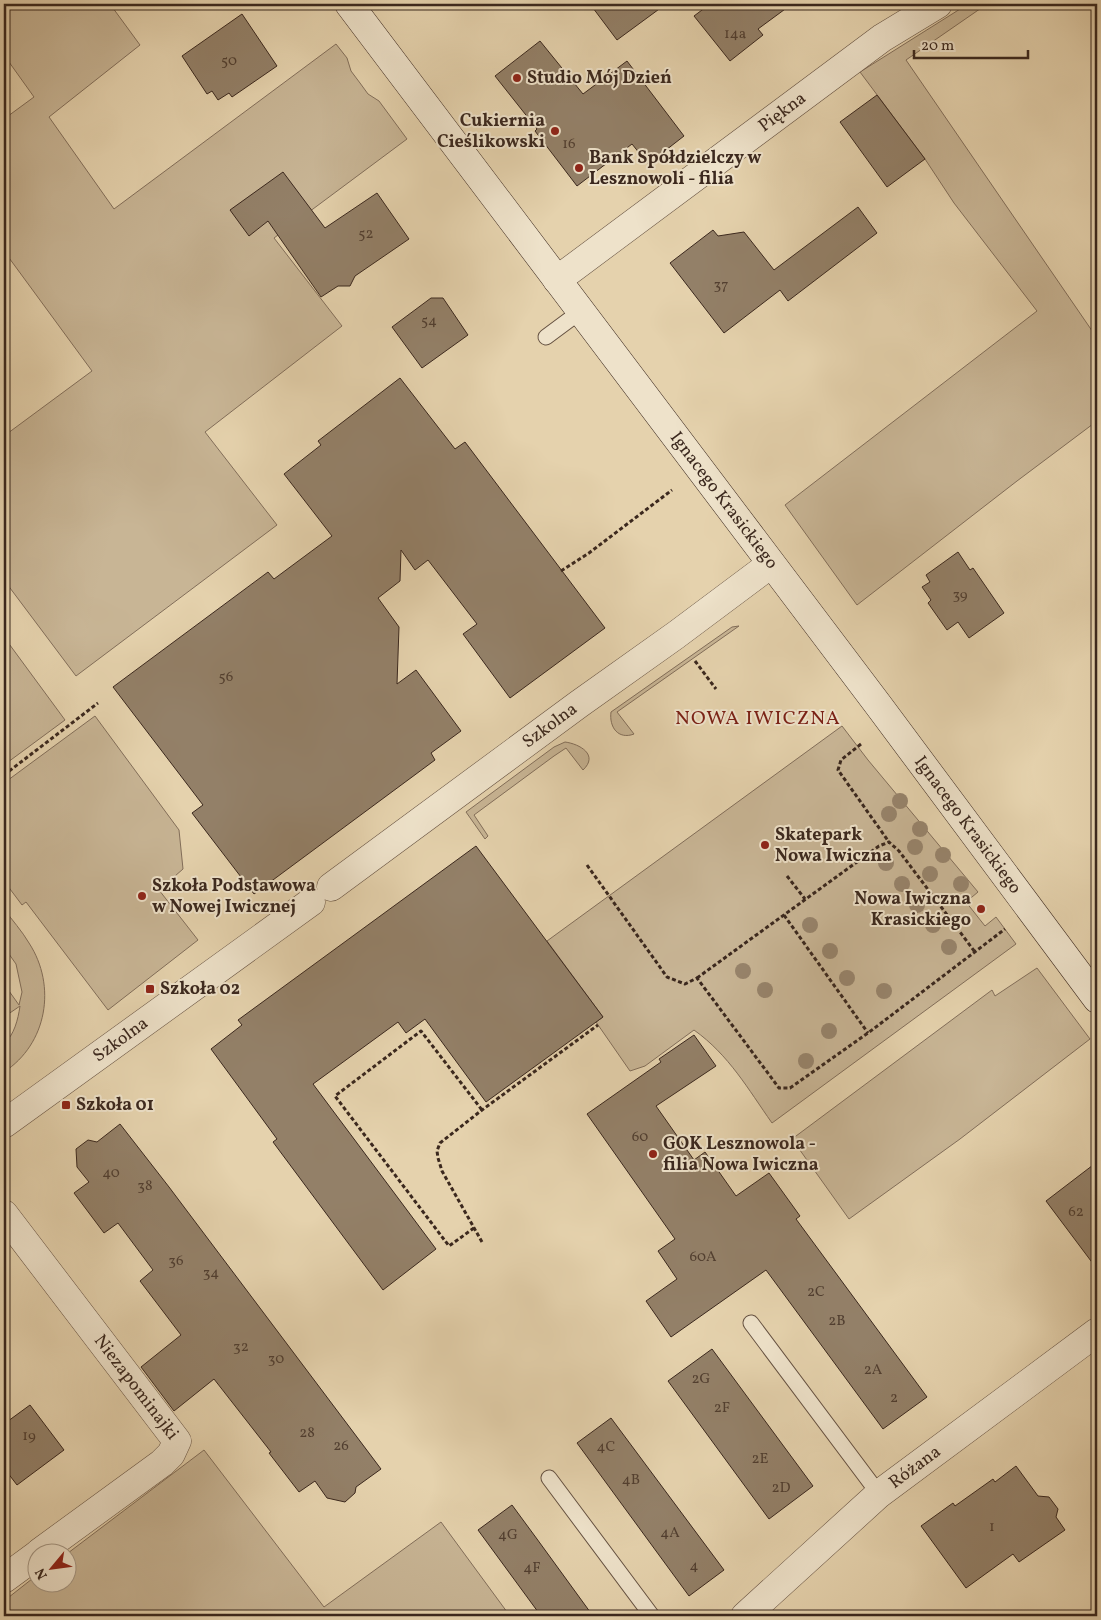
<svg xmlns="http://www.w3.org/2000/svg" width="1101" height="1620" viewBox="0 0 1101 1620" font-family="Vollkorn,serif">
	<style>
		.green { fill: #c8b595; stroke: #826e5a }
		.building { fill: #938068; stroke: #3b281e }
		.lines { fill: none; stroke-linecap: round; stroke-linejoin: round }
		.lane-casing { stroke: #665242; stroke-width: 17 }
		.street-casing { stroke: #665242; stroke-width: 29 }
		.secondary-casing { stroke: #3b281e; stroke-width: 29 }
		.path { stroke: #3b281e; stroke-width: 3; stroke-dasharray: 4 2.5; stroke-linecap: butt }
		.lane { stroke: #eee2ca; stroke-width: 15 }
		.street { stroke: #eee2ca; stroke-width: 28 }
		.secondary { stroke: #eee2ca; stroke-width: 28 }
		.tree { fill: #97846c }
		.poi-dot { fill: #8f2418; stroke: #eee2ca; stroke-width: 2 }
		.labels { text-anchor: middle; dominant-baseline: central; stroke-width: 4; stroke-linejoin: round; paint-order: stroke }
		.number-label { font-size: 15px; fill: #513e30 }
		.poi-label { font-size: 18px; font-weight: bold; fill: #3b281e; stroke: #eee2ca; text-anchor: start }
		.street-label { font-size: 18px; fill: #3b281e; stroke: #eee2ca }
		.quarter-label { font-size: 20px; letter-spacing: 1px; fill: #7a1f14; stroke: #eee2ca }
	</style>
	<rect width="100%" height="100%" fill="#e5d2ad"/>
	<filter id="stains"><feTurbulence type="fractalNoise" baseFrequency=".004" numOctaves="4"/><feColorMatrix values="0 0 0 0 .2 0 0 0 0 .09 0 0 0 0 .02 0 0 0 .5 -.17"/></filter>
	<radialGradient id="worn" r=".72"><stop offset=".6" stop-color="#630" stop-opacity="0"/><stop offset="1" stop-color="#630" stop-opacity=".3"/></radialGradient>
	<g class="green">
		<path d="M4,4H110L140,45L49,117L114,209L336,44L347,58L351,71L360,83L368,94L379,101L407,139L274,238L342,326L205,432L277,525L76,676L4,580V436L92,371L4,251V119L34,97L4,55Z"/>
		<path d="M968,4H987L906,60L1097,338V421L1017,481L857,605L785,505L1037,311L954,203L925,159L860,72Z"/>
		<path d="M739,626L617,712L634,734C618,740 609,727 611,712L732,627Z"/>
		<path d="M4,637L65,720L4,765Z"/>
		<path d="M95,716L179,830L183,869L159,890L198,940L108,1010L26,902L22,905L4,881V783Z"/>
		<path d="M842,726L868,760L978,892L966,902L985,926L996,917L1016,944L772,1123C748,1089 729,1055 694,1030L645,1066L630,1071L596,1022L603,1017L547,941Z"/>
		<path d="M565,742C580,744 599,755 583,770L566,748L554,756L474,815L488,836L485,839L466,812L554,747Z"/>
		<path d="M4,909C12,920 22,931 29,943C57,986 47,1044 4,1072V1044C14,1035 18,1020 20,1006L4,1017V984L19,1005L22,992L16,964L4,947Z"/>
		<path d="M1037,968L1090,1039L960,1139L849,1219L792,1139L992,990L995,996Z"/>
		<path d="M204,1450L324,1607L441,1522L510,1616H4V1601L37,1575L38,1582H68V1553Z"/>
	</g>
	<g class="building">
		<path d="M590,4H666L617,40Z"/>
		<path d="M710,4H792L758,29L763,35L730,61L694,16Z"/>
		<path d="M242,14L277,66L232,97L229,93L218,100L212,91L207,94L182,56Z"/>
		<path d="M540,41L583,94L627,61L684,136L648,164L632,144L577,186L535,131L537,129L495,76Z"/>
		<path d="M877,95L925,159L887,187L840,122Z"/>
		<path d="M283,172L325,228L377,193L409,239L355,276L350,286H338L321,297L268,221L249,236L230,210Z"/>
		<path d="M858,207L877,233L788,301L780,290L724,333L670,263L713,230L718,236L744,232L774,270Z"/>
		<path d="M431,298H443L468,335L422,368L392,327Z"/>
		<path d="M400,378L455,449L465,442L605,628L510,698L463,634L477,624L428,560L415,570L401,550L400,581L378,598L399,627L397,684L416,670L461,731L431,753L435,760L254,894L192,813L203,805L113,687L268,572L274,579L332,536L284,474L321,445L318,441Z"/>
		<path d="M958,552L970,570L973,568L1004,613L969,638L958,622L947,630L928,603L931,600L922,587L930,582L926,575Z"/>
		<path d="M476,846L603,1017L486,1102L425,1019L406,1033L398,1022L313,1084L436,1249L383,1290L273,1142L277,1139L211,1049L242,1025L238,1020Z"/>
		<path d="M694,1035L716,1066L656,1106L694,1160L705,1152L736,1196L769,1173L800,1216L796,1219L927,1397L883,1429L766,1270L671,1337L646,1301L677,1279L658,1251L675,1239L587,1114L661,1062L659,1059Z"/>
		<path d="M120,1124L169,1187L381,1469L356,1487L355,1493L345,1502L327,1498L315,1481L299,1492L269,1453L271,1452L214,1379L174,1411L141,1367L181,1335L140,1281L153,1270L118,1223L104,1233L74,1193L89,1182L77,1167L76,1149L88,1140L97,1142Z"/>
		<path d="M1097,1162V1269L1046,1201Z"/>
		<path d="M712,1349L813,1486L769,1519L668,1381Z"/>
		<path d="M30,1405L64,1450L17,1485L4,1468V1424Z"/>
		<path d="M611,1418L724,1570L689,1596L577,1443Z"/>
		<path d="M1016,1466L1038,1496L1049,1497L1058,1509L1056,1517L1065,1530L1019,1562L1013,1554L966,1588L921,1526L953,1503L955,1506L993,1479L995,1482Z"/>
		<path d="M512,1505L537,1539L593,1616H541L478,1530Z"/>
	</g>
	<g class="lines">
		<defs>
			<g id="lane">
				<path d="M546,337L581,311"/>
				<path d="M751,1323L879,1494"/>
				<path d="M549,1478L652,1616"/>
			</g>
			<g id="street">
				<path id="s1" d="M557,280L882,38L938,4"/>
				<path id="s2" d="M331,887L579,704L676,635L771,564"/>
				<path id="s3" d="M4,1124L311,902"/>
				<path id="s4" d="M4,1214L177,1441L171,1454L162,1463L40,1552"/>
				<path d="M4,1579L38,1554"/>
				<path id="s5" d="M745,1616L879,1494L1097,1332"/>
			</g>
			<g id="secondary">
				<path id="s6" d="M349,4L879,706L1097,999"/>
			</g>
		</defs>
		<use href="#lane" class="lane-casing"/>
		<use href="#street" class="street-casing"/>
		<use href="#secondary" class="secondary-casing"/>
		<g class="path">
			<path d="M561,571L589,553L672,490"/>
			<path d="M695,661L716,689"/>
			<path d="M861,744L841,760L838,770L889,842"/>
			<path d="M4,775L98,703"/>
			<path d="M587,865L667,977L685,984L697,978L779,1088H790L868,1033L1005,929"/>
			<path d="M787,876L805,899"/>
			<path d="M784,915L868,1033"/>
			<path d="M697,978L879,846L889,842L899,851L975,952"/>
			<path d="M474,1228L449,1246L335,1096L421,1031L482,1110"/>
			<path d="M482,1242L442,1171L438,1158L437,1151L440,1143L482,1110L598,1025"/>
		</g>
		<use href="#lane" class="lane"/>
		<use href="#street" class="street"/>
		<use href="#secondary" class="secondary"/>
	</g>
	<g class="tree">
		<circle cx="900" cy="801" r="8"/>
		<circle cx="889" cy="814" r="8"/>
		<circle cx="920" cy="829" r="8"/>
		<circle cx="915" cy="847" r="8"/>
		<circle cx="943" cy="855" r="8"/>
		<circle cx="886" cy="863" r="8"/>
		<circle cx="930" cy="874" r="8"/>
		<circle cx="902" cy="884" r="8"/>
		<circle cx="961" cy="884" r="8"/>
		<circle cx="917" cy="905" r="8"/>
		<circle cx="810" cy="925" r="8"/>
		<circle cx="933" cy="925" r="8"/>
		<circle cx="949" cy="947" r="8"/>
		<circle cx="830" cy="951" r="8"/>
		<circle cx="743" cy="971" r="8"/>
		<circle cx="847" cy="978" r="8"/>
		<circle cx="765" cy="990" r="8"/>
		<circle cx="884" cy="991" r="8"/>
		<circle cx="829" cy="1031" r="8"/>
		<circle cx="806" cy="1061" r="8"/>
	</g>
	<g class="poi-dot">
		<circle cx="517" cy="78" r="5"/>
		<circle cx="555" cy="131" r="5"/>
		<circle cx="579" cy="168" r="5"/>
		<circle cx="765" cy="845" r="5"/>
		<circle cx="142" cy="896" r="5"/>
		<circle cx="981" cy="909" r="5"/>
		<rect x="145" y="984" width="10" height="10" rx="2.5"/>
		<rect x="61" y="1100" width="10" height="10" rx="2.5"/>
		<circle cx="653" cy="1154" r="5"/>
	</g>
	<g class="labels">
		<g class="number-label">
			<text x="735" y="34">14a</text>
			<text x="229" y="61">50</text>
			<text x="569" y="144">16</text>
			<text x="366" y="234">52</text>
			<text x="721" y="285">37</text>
			<text x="429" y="321">54</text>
			<text x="960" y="595">39</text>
			<text x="226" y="677">56</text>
			<text x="640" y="1137">60</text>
			<text x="111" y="1173">40</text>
			<text x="145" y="1186">38</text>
			<text x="1076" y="1212">62</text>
			<text x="703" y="1257">60A</text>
			<text x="176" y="1261">36</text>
			<text x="211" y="1273">34</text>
			<text x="816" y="1292">2C</text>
			<text x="837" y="1321">2B</text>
			<text x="241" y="1347">32</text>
			<text x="276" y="1359">30</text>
			<text x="873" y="1370">2A</text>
			<text x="701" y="1379">2G</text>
			<text x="894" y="1398">2</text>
			<text x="722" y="1408">2F</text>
			<text x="307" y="1433">28</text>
			<text x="29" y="1436">19</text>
			<text x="341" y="1446">26</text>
			<text x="606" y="1447">4C</text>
			<text x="760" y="1459">2E</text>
			<text x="631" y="1480">4B</text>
			<text x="781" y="1488">2D</text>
			<text x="992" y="1527">1</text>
			<text x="670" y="1533">4A</text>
			<text x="508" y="1535">4G</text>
			<text x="694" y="1566">4</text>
			<text x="532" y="1568">4F</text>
		</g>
		<g class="poi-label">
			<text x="527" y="78">Studio Mój Dzień</text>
			<text x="545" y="121" text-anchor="end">Cukiernia<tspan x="545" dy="21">Cieślikowski</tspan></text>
			<text x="589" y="158">Bank Spółdzielczy w<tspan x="589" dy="21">Lesznowoli - filia</tspan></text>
			<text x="775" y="835">Skatepark<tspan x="775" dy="21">Nowa Iwiczna</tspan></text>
			<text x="152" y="886">Szkoła Podstawowa<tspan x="152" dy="21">w Nowej Iwicznej</tspan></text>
			<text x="971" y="899" text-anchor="end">Nowa Iwiczna<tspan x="971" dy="21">Krasickiego</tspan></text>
			<text x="160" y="989">Szkoła 02</text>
			<text x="76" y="1105">Szkoła 01</text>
			<text x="663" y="1144">GOK Lesznowola -<tspan x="663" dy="21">filia Nowa Iwiczna</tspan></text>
		</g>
		<g class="street-label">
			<text stroke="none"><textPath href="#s1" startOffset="281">Piękna</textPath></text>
			<text stroke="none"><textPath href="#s6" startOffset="622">Ignacego Krasickiego</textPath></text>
			<text stroke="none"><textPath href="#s2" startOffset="272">Szkolna</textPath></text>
			<text stroke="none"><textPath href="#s6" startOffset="1028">Ignacego Krasickiego</textPath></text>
			<text stroke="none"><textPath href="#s3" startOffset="144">Szkolna</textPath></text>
			<text stroke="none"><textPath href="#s4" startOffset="218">Niezapominajki</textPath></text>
			<text stroke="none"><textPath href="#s5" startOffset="226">Różana</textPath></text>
		</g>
		<g class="quarter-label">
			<text x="758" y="719">NOWA IWICZNA</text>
		</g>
	</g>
	<rect width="1101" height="1620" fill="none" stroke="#e5d2ad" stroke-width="20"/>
	<rect x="5" y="5" width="1091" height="1610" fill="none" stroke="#3b281e" stroke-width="2.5"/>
	<rect x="10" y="10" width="1081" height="1600" fill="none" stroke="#3b281e"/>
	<g transform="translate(52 1568) rotate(241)"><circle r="24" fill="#eee2ca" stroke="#a69885"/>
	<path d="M0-4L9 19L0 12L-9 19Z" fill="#8f2418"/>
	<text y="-8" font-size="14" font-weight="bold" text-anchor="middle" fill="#3b281e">N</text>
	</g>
	<path d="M914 50v8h114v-8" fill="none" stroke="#3b281e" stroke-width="2.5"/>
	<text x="921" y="50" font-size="15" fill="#3b281e" stroke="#eee2ca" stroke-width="4" paint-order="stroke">20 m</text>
	<rect width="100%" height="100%" filter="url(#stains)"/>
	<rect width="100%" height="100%" fill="url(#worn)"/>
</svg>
